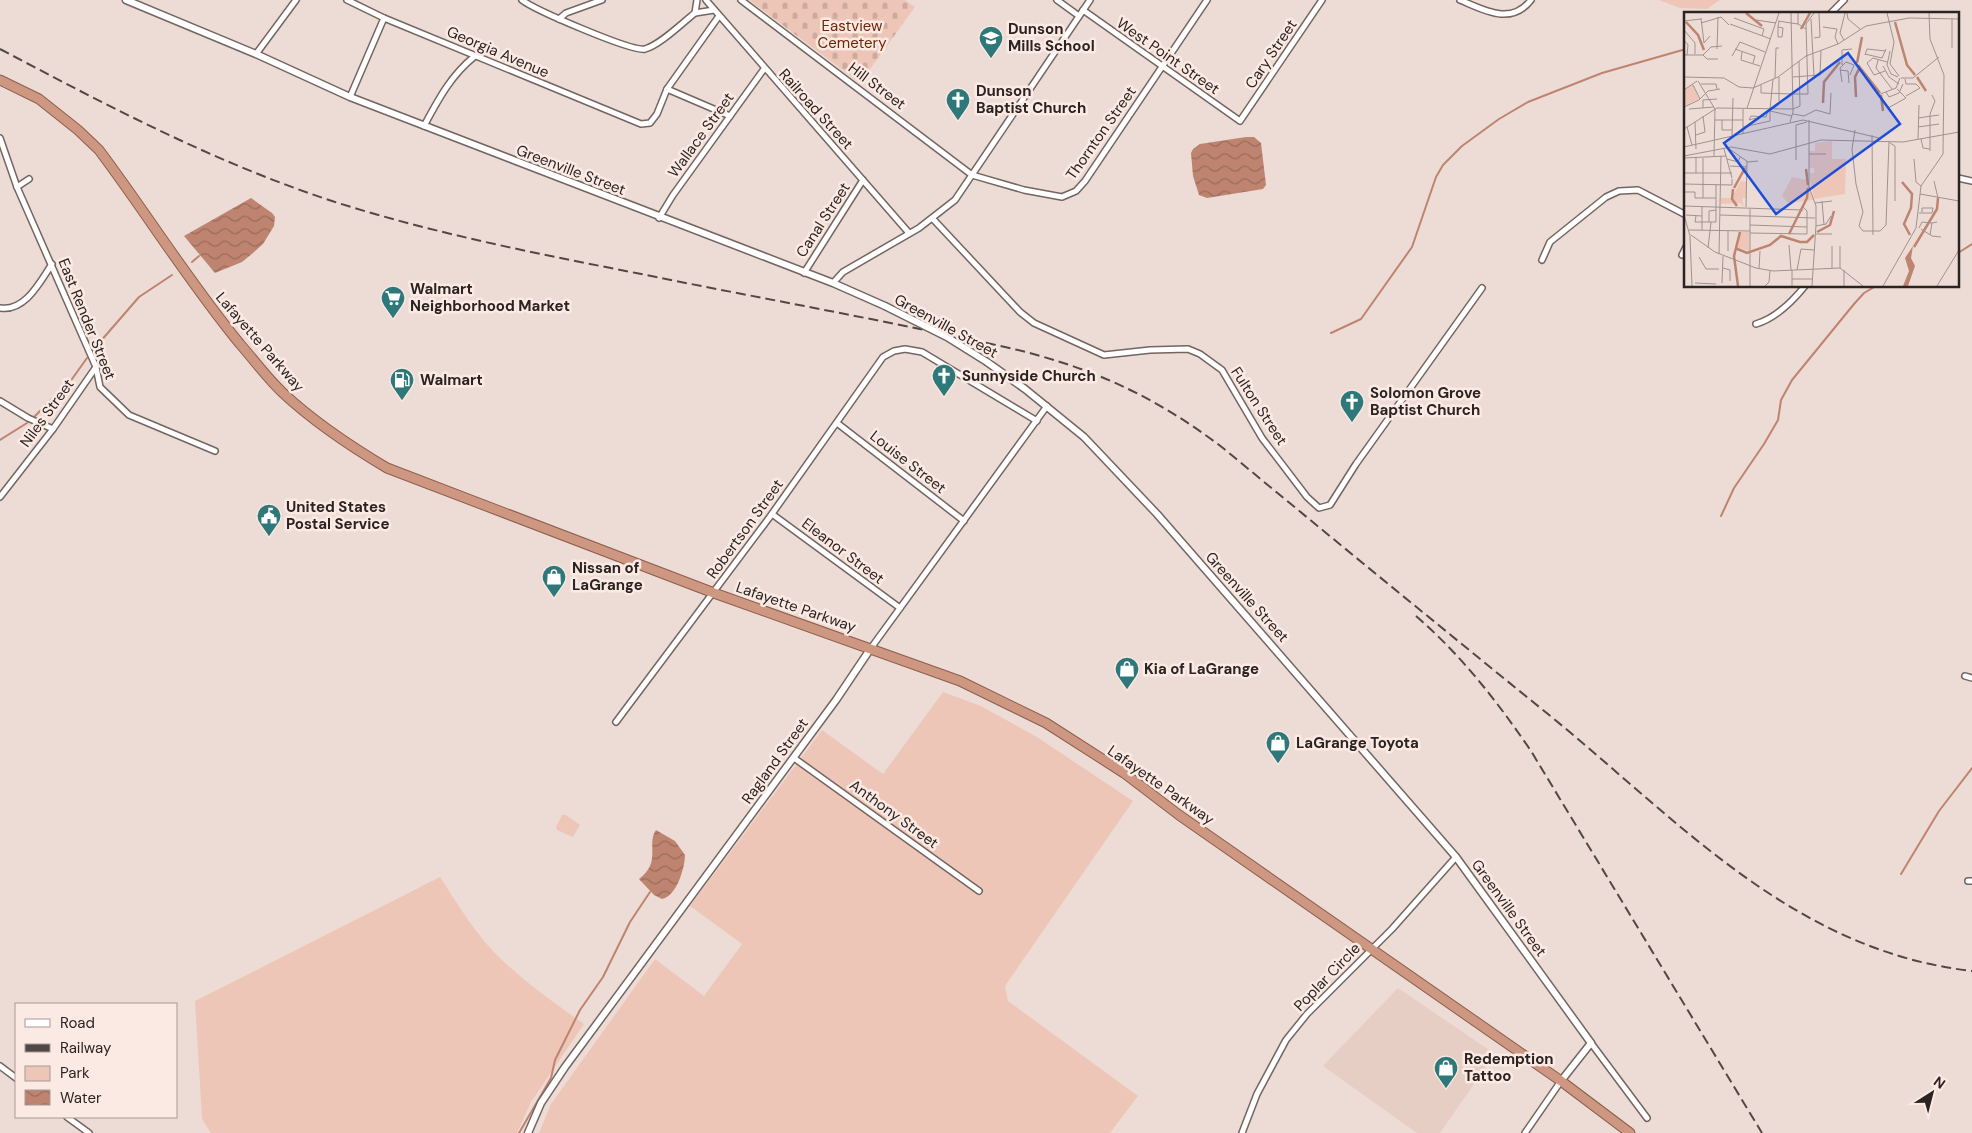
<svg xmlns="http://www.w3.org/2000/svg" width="1972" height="1133" viewBox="0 0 1972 1133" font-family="'DM Sans',sans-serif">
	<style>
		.built { fill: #e6cec5 }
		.cemetery { fill: url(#cemetery-stones) }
		.park { fill: #eec6b8 }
		.water { fill: url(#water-waves) }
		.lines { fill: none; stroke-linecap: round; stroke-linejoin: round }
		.stream { stroke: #be846f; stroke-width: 2 }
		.minor-casing { stroke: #73655f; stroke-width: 8 }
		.tertiary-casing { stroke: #73655f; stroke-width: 9 }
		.trunk-casing { stroke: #8c5e4c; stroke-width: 11 }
		.minor { stroke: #fff; stroke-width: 5 }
		.tertiary { stroke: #fff; stroke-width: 6 }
		.trunk { stroke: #ce9782; stroke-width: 9 }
		.rail { stroke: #514845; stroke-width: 2; stroke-dasharray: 10 5; stroke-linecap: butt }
		.tertiary-bridge-casing { stroke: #73655f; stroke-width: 9; stroke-linecap: butt }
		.tertiary-bridge { stroke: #fff; stroke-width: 6 }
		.labels { text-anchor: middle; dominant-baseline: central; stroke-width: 5; stroke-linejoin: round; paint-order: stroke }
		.park-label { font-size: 15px; fill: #6d2606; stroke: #fbeae3 }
		.poi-label { font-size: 15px; font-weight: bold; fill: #2a2321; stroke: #fbeae3; text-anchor: start }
		.street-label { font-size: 15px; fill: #2a2321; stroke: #fbeae3 }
		.inset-river { fill: none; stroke: #be846f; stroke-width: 2.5 }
		.inset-road { fill: none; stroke: #9f928e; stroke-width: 1 }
		.view { fill: #1d4ed8; fill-opacity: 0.15; stroke: #1d4ed8; stroke-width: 2.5 }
		.inset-edge { fill: none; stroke: #2a2321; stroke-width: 2.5 }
	</style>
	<defs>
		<pattern id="cemetery-stones" width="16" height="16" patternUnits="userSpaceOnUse" patternTransform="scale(1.25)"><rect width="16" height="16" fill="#eec6b8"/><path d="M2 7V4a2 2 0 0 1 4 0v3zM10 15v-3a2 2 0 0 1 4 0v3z" fill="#ccaa9e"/></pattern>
		<pattern id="water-waves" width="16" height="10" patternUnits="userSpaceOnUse" patternTransform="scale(1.25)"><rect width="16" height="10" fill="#be846f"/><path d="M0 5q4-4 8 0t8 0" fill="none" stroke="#9b6c5b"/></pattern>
	</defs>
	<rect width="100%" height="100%" fill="#eddcd6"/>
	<path class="built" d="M1398,988L1495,1054L1440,1133H1417L1323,1066Z"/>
	<path class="cemetery" d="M749,0H905L915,7L860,83Z"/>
	<g class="park">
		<path d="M1659,0H1720L1707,9L1680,8Z"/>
		<path d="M943,692L981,706L1037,737L1133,801L1005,986L1008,1001L1138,1096L1110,1133H539L551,1104L655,959L704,996L742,944L690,906L822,730L883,774Z"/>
		<path d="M562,815H566L580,825L573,837L557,830L556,827Z"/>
		<path d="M440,877C459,906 477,937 502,960C527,984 556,1004 584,1024L531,1102L517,1133H211L202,1119L195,1001Z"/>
	</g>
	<g class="water">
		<path d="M1246,137H1254L1261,143L1266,185L1263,189L1207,198L1199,195L1193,176L1191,153L1193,149L1200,144Z"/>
		<path d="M251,198L272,213L275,217L274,226L263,244L253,253L242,262L215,273L184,236Z"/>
		<path d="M656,830L675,841L685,855C685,868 676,897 662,899L654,895L639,879C662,862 646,844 656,830Z"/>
	</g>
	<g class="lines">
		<g class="stream">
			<path d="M1958,253L1972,244"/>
			<path d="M192,262L199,256"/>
			<path d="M1331,333L1361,319L1412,247L1436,177L1443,165L1462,146L1499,119L1528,102L1602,73L1686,49"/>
			<path d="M93,350L139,297L172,275"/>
			<path d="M35,416L72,379L87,358"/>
			<path d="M0,440L27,423"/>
			<path d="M1721,516L1734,488L1764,444L1778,420L1781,400L1792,380L1854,304L1864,293L1876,286"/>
			<path d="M1901,874L1939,811L1972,768"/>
			<path d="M519,1133L551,1078L555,1060L580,1010L603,977L630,922L650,892"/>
		</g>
		<defs>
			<g id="minor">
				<path d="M347,0L384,18L641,124L650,123L657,114L667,89L719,16"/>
				<path d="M522,0C535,10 632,52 645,49C660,45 682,23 695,13L697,0"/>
				<path d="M706,0L909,233"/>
				<path d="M741,0L972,175L1024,190L1062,197L1076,191L1085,181L1207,0"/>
				<path d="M1057,0L1079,16"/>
				<path d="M1460,0C1484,10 1511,26 1531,0"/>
				<path d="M1083,10L1240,121L1322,0"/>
				<path d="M695,13L714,10"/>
				<path d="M1830,14L1844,0"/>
				<path d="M559,19L566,13L602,0"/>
				<path d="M256,54L296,0"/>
				<path d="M667,89L730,116"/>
				<path d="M350,97L384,18"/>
				<path d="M424,126C438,100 451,75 475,56"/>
				<path d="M0,138L17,187L96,367L100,387L129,415L215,451"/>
				<path d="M1958,178L1972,181"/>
				<path d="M17,187L29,179"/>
				<path d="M659,218L673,195L764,69"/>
				<path d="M933,219L1020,312L1034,323L1104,355L1150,350L1188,349L1200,354L1222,370L1262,438L1307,497L1319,508L1330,505L1356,464L1482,288"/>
				<path d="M1682,255L1686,247"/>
				<path d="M1542,260L1550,242L1606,197L1619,191L1638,190L1686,215"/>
				<path d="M804,273L863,180"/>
				<path d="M833,283L843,272L919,228L955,200L1090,0"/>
				<path d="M0,308C25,312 40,282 52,264"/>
				<path d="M1756,324C1776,318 1792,302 1805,286"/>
				<path d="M0,401L28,418L53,429"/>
				<path d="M837,423L964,521"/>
				<path d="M0,497L53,429L96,367"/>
				<path d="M772,514L900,608"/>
				<path d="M871,648L1047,406"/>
				<path d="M1965,676L1972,678"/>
				<path d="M616,722L769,518L883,357L894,351L905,349L922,352L1037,421"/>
				<path d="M794,758L979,891"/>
				<path d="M1968,881H1972"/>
				<path d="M1591,1043L1647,1118"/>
				<path d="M0,1066L16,1078"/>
				<path d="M67,1117L89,1133"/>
				<path d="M1242,1133L1257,1094L1286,1040L1307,1014L1392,929L1456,857"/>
				<path d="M1525,1133L1561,1081"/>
			</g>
			<g id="tertiary">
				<path d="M126,0L256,54L350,97L833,283L885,306"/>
				<path d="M987,362L1025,389L1084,437L1157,514L1456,857L1591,1043L1561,1081"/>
				<path d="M528,1133L541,1103L565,1067L836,700L871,648"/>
			</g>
			<path id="trunk" d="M0,80L39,99L78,130L99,150C147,214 189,282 240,344C254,360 267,378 283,393C314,422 350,446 387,468L714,593L960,681L1046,723L1124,773L1179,815L1561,1081L1630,1133"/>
		</defs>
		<use href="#minor" class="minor-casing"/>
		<use href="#tertiary" class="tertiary-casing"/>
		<use href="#trunk" class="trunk-casing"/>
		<use href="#minor" class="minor"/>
		<use href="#tertiary" class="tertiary"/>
		<use href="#trunk" class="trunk"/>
		<g class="rail">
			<path d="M0,49C108,106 216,163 332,201C432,233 534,253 636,273C759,298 883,320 1005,347C1089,366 1155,396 1223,448C1333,539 1443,629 1554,719C1683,825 1796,951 1972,971"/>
			<path d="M1416,616C1461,655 1497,701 1531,751L1762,1133"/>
		</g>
		<defs>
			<path id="tertiary-bridge" d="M885,306L947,337L987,362"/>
		</defs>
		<use href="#tertiary-bridge" class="tertiary-bridge-casing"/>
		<use href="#tertiary-bridge" class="tertiary-bridge"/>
	</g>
	<defs>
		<symbol id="school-pin" viewBox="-11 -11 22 30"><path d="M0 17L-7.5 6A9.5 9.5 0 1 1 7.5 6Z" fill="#2f787a" stroke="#fbeae3"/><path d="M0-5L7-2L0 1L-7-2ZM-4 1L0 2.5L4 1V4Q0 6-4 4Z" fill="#fff"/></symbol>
		<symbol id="church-pin" viewBox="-11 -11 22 30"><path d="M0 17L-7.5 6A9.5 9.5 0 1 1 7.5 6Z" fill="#2f787a" stroke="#fbeae3"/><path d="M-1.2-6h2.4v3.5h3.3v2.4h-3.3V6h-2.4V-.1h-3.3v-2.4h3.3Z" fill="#fff"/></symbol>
		<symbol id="supermarket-pin" viewBox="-11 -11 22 30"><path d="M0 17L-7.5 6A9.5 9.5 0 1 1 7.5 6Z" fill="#2f787a" stroke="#fbeae3"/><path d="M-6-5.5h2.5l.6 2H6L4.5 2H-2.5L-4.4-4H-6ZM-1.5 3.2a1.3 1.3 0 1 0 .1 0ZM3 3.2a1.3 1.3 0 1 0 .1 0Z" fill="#fff"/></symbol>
		<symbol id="fuel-pin" viewBox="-11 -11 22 30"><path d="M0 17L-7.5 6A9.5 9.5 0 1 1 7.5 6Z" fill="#2f787a" stroke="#fbeae3"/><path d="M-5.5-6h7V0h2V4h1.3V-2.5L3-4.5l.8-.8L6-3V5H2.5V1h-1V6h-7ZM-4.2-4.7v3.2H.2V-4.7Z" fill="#fff"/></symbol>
		<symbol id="civic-pin" viewBox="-11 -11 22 30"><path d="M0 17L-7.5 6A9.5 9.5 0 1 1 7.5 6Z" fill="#2f787a" stroke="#fbeae3"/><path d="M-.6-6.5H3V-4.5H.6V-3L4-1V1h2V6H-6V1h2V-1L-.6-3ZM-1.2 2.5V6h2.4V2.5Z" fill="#fff"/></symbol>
		<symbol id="shop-pin" viewBox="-11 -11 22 30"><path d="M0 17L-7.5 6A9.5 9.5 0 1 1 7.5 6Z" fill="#2f787a" stroke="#fbeae3"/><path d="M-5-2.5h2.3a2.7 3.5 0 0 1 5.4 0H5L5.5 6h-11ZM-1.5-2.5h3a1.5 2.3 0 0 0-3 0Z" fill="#fff"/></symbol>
	</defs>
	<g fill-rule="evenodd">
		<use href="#school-pin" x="977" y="24" width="28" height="38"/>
		<use href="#church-pin" x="944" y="86" width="28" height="38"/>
		<use href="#supermarket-pin" x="379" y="284" width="28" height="38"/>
		<use href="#church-pin" x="930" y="362" width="28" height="38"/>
		<use href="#fuel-pin" x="388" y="366" width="28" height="38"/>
		<use href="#church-pin" x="1338" y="388" width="28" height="38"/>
		<use href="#civic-pin" x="255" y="502" width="28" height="38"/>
		<use href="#shop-pin" x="540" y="563" width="28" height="38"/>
		<use href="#shop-pin" x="1113" y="655" width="28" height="38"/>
		<use href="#shop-pin" x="1264" y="729" width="28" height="38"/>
		<use href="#shop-pin" x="1432" y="1054" width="28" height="38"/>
	</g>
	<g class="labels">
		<g class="park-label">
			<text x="852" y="26">Eastview<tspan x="852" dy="17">Cemetery</tspan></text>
		</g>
		<g class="poi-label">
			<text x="1008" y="29">Dunson<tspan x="1008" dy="17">Mills School</tspan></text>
			<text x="976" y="91">Dunson<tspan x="976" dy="17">Baptist Church</tspan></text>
			<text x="410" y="289">Walmart<tspan x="410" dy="17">Neighborhood Market</tspan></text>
			<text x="962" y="376">Sunnyside Church</text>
			<text x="420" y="380">Walmart</text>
			<text x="1370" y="393">Solomon Grove<tspan x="1370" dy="17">Baptist Church</tspan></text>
			<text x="286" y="507">United States<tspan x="286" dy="17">Postal Service</tspan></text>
			<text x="572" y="568">Nissan of<tspan x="572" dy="17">LaGrange</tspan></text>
			<text x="1144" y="669">Kia of LaGrange</text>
			<text x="1296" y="743">LaGrange Toyota</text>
			<text x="1464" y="1059">Redemption<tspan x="1464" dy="17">Tattoo</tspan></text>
		</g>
		<g class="street-label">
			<text transform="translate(498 52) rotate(23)">Georgia Avenue</text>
			<text transform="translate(1271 54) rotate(-56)">Cary Street</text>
			<text transform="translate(1168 56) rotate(35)">West Point Street</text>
			<text transform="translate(877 86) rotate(37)">Hill Street</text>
			<text transform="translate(816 109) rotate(48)">Railroad Street</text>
			<text transform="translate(1101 133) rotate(-55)">Thornton Street</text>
			<text transform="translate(701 135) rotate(-54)">Wallace Street</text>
			<text transform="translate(571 170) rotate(21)">Greenville Street</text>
			<text transform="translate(823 220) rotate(-57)">Canal Street</text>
			<text transform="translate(87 319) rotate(68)">East Render Street</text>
			<text transform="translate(946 326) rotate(29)">Greenville Street</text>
			<text transform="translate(260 342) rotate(49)">Lafayette Parkway</text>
			<text transform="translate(1259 406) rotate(57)">Fulton Street</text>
			<text transform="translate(47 413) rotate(-54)">Niles Street</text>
			<text transform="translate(908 462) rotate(38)">Louise Street</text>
			<text transform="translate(745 529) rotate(-54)">Robertson Street</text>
			<text transform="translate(843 551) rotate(37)">Eleanor Street</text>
			<text transform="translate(1247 597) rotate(48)">Greenville Street</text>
			<text transform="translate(796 607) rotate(19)">Lafayette Parkway</text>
			<text transform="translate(775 761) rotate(-54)">Ragland Street</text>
			<text transform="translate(1161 785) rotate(35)">Lafayette Parkway</text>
			<text transform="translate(894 814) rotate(36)">Anthony Street</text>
			<text transform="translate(1509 908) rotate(54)">Greenville Street</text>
			<text transform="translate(1327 977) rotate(-46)">Poplar Circle</text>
		</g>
	</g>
	<g transform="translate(1684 12)">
		<rect width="275" height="275" fill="#eddcd6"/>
		<path d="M9,72L15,87L0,94V78Z" fill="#eec6b8"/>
		<path d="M148,129V147H162L161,182L130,187L125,161H130V156H125V139H131V131ZM108,165L124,168L129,188L104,191L98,184ZM57,169L62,170V186H58L60,195L56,191L37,192V186H47ZM56,220H65V239L52,235Z" fill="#eec6b8"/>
		<path d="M229,234L227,246L231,254L224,274H219L225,259L221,246Z" fill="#be846f"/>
		<path class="inset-river" d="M62,1L78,14M2,10L14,23L20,38M211,10L223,53L231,63M117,17L126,1M173,51L178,25M174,53L196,81M233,65L242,79M197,83L199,99M172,85L171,65L176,55M139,91L140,70L156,50M122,157L124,173M218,170L228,182L227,196L220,212L226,223M50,176L61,156M49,177L48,187L53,194M133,220L146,213L150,199M105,222L123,186L124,176M230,235L253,197L254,186M51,236L63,241L86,233L97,224L116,230H123L130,223M54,274L50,244L56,220"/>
		<path class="inset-road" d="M114,1V12L122,17M163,1L164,7L176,17M203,1L210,30L206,52L215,64M17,6L20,31L26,24M50,6L80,17L78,24M127,7L130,64M72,8L92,11M0,9L17,7M94,9L114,12M17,11L37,5L45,13M46,12L87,27M94,15L99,16L98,25H94V15L95,9M139,15L153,17L151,25L154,32M0,18L11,31V42M130,26L136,25L135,1M0,28L4,33L3,43M160,28L156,21L161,1M268,36V7M33,37L34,5M51,37L71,44L69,51M206,39L203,53L207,62L214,65M58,40L57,48L76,54M181,42L198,46L202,37M0,43H19L27,35L38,34M19,43L23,47H34M181,43L183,37L202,39M48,44L56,30L81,40M194,48L192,56L208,77M183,51L190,63L201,59M183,51L189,46L203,50M158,53V38L168,37M199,54L205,65L215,72M156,58L164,59L165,71M0,65L40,66L55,75L69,76L94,65L122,44L154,32L182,14L225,6L275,7M109,65L136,63L137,39M91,66L92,36H95M217,66H229L255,45M221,67L222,72H232L236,76L222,84M14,69L31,97L30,144M158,70L156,56L162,50L170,53L166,63M17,72H32L33,77M9,73L16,87M77,73V81L109,82M0,78L13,69M202,80L205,85L215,81L219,72M109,82H124L122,12L130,1M194,83L212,76L216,66M95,89V65M0,95L15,88L24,79L36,77M19,96V88L33,87M63,96L95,1M204,96L222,86L213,77M5,97L30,95M86,97L89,67M86,99L108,104M109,102L120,104L132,98L146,102L147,81M72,106L65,108L67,104L82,105L84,98M234,106L255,103M31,108H59M38,108V118H48M125,108V175L132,194V213L128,274M11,110L12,137M106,110L109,100L107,1M3,115L8,133M59,115L86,109V99M234,115L255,112M0,117L33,96L109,97L116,94L115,49M171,118L168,137L172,172L179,200L175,214L179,219H196L202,213L205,129M59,122V97M12,123L21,120L19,104M188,123L189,223M48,125L49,86M234,127L235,93M237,127L239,136L246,137M206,131L211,134V189M0,135L119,108L195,126M44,136L64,150L74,149M40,137L48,166M246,139V102L251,89L248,83M125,142H142M0,144L47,135L86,142L137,128L219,130L275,120M12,145V161M0,146L42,144M19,146V186M43,147L54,150L56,145M230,147L232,170L237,174M112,148V113L123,110M46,154L63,155M0,161H48M250,169L254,186M0,172L48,173V167M1,180H11V186M236,182L275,189M11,186H32M138,189L140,213M131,191L148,189M0,194L119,198M62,195L63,149M119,195L123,199V222M0,199V144M235,201H248L249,196H238V200M0,203L6,224L8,274M2,203L18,204M36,203L131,206M12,204L11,210H32M25,210V199L32,198M32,210V173M66,213L123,215M132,214L142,212L147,204M235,216L238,210L248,211M237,217L248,224L257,225M5,218L66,219M18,218V195M66,221L123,222M132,222H148M7,223L31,240L72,256L89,259L156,256L179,274M246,223L248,211L253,210M105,233L107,258M148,234V256M24,236L27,210M44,239V219M35,242L37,144M15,245L22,257H35M66,254V197M39,256L46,258V269M156,256V234M75,257L76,239M113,258L117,237L130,238M108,267H128M11,271L32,272M38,271L39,244M66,274V254M81,274L85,270L86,259M108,274V258M160,274V258M199,274L232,216L237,174L259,142L260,63L246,27L245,1M253,274L275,238"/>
		<path class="view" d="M164,41L216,112L92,202L40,131Z"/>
		<rect width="275" height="275" class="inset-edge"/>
	</g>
	<rect x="15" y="1003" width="162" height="115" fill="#fbeae3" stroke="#a79a95"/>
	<rect x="25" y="1019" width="25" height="8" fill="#ffffff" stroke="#a79a95"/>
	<text x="60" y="1028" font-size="15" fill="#2a2321">Road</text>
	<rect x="25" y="1044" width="25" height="8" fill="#514845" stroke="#a79a95"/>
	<text x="60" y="1053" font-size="15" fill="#2a2321">Railway</text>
	<rect x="25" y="1066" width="25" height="15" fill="#eec6b8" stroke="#a79a95"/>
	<text x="60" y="1078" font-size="15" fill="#2a2321">Park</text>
	<rect x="25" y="1090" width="25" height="15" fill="url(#water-waves)" stroke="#a79a95"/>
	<text x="60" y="1103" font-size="15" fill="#2a2321">Water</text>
	<g transform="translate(1932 1093) rotate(36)" stroke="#fbeae3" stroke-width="4" paint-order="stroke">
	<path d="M0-4L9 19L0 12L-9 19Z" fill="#2a2321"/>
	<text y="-8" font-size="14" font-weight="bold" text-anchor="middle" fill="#2a2321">N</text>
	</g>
</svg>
